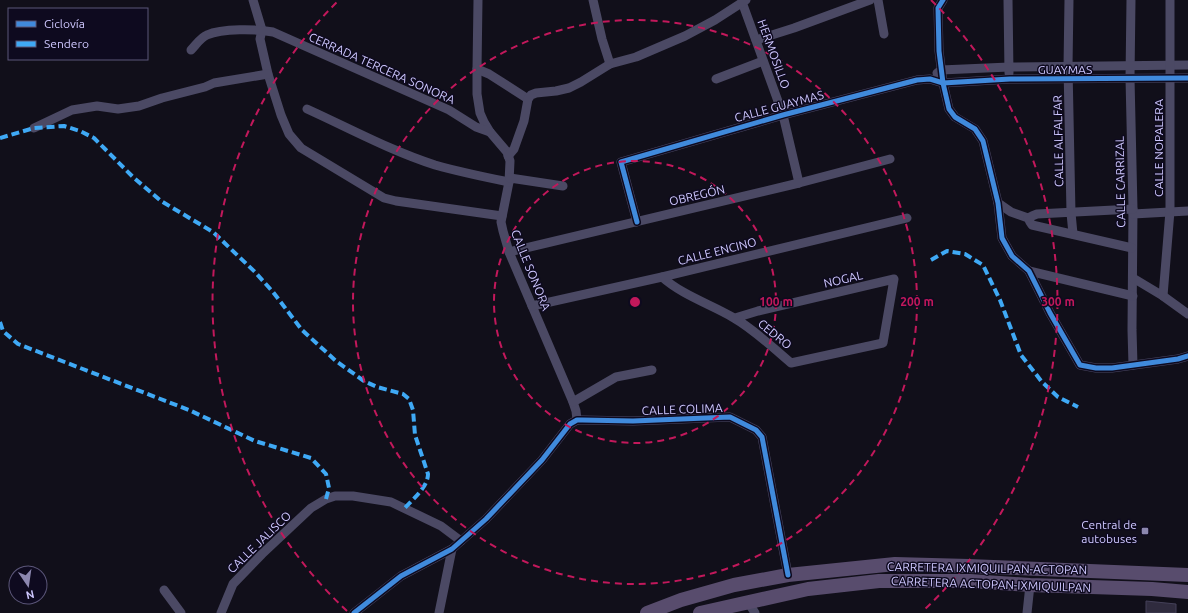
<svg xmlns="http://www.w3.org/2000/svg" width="1188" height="613" viewBox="0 0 1188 613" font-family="Ubuntu,sans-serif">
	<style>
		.building { fill: #2f2b3e; stroke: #444059 }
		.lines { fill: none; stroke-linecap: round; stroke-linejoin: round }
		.minor { stroke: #4b4964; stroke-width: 9 }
		.primary { stroke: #584c6d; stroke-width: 14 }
		.quiet { stroke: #3fa9f5; stroke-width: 4; stroke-dasharray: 8 4; stroke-linecap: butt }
		.cycleway-casing { stroke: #0e0a1f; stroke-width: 8 }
		.cycleway { stroke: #408adc; stroke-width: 5 }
		.ring { fill: none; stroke: #c2185b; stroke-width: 2; stroke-dasharray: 7 5 }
		.poi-dot { fill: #8c87af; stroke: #0e0a1f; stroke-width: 1.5 }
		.labels { text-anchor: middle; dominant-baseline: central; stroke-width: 3; stroke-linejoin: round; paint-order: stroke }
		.street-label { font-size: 12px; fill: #cfc8ff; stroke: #0e0a1f }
		.poi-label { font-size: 12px; fill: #cfc8ff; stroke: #0e0a1f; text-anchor: end }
		.centre { fill: #c2185b; stroke: #0e0a1f; stroke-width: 2 }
		.ring-label { font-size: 12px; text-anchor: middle; font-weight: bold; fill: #c2185b; stroke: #0e0a1f; stroke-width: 3; stroke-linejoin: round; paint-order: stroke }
	</style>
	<rect width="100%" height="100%" fill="#110f1a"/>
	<path class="building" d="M1146,601L1176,604V613H1146Z"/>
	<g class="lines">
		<g class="minor">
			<path d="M253,0L262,30L260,39L268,74L281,115L289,134L301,148L384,198L396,201L502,216"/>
			<path d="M478,0L477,69V94L480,113L484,122L490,132L507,152L510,161L509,182L501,222L503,231L509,252L573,402L576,411L577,420"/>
			<path d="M593,0L602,39L610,64"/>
			<path d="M878,0L884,34"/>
			<path d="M943,0L938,8L939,51L943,83L949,109L955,117L975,129L983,141L998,203L1002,238L1012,256L1029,271L1050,313L1080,365L1096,368H1112L1178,359L1188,356"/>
			<path d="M1008,0L1009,73"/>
			<path d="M1069,0L1068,67L1071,213L1073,234"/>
			<path d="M1131,0L1130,78L1133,209L1132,330L1133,365"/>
			<path d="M742,2L783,115L799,183"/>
			<path d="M756,40L794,28L870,0"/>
			<path d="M191,50C196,45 201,37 207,35C222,28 257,29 273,32L449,110L476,127L490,132"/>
			<path d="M477,69L489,74L528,99"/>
			<path d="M937,73L941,70L1009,67L1188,65"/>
			<path d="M716,79L763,61"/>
			<path d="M307,109C349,128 391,151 435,165C460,172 484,177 509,182"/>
			<path d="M34,128L72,110L97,106L118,109L139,106L162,98L205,87L214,83L268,74"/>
			<path d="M508,156L514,149L524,121L528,99L531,95L536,93L556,91L569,88L581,82L610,64L636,57L685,36L715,20L746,0"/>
			<path d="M510,178L563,186"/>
			<path d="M998,203L1011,212L1028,218L1030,222L1032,225L1132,248"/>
			<path d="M1133,214L1188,211"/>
			<path d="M1028,218L1032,216L1037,214L1133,209"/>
			<path d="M637,222L621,162L783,115L917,80L930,79L943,83L1010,79L1188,78"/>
			<path d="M509,252L799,183L890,159"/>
			<path d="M1029,271L1133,296"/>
			<path d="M662,277C682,295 710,304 734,318C755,330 773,348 791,363L883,343L894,279L758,311L735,318"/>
			<path d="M1133,278L1163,296L1188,314"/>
			<path d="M1163,296L1170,211V0"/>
			<path d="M532,306L662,277L907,218"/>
			<path d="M573,402L616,377L652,370"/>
			<path d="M164,590L181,613"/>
			<path d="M748,602L755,613"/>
			<path d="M221,613L233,584L262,554L311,508L326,499L335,496H353L391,502L441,526L461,541"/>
			<path d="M354,613L401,576L452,549L486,519L542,460L570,424L577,420H582L633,421L730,417L756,430L762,437L788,575"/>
			<path d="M439,613L452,549"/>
			<path d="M1027,613L1030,585"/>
		</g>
		<g class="primary">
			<path d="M647,613L681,600L734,585L788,575L895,564L969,566L1188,575"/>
			<path d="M700,613L808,589L879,581H970L1030,585L1152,589L1188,592"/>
		</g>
		<g class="quiet">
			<path d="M0,138L34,128L64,126L80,131L94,138L133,177L161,201L213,232L255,272L273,292L302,330L336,361L364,381L377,387L403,394L409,399L413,410L415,435L428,474C428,487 413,499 404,509"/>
			<path d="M931,260L947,251L965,254L983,265L1000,300L1021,355L1042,382L1058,397L1078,407"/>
			<path d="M0,322L3,331L18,344L189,410L255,441L311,458L326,474L329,488L326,499"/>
		</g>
		<defs>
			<g id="cycleway">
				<path d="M943,0L938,8L939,51L943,83L949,109L955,117L975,129L983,141L998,203L1002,238L1012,256L1029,271L1050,313L1080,365L1096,368H1112L1178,359L1188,356"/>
				<path d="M637,222L621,162L783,115L917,80L930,79L943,83L1010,79L1188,78"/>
				<path d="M354,613L401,576L452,549L486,519L542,460L570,424L577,420H582L633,421L730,417L756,430L762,437L788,575"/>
			</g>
		</defs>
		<use href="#cycleway" class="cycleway-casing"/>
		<use href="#cycleway" class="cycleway"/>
	</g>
	<g class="ring">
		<circle cx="635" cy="302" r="141"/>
		<circle cx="635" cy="302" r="282"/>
		<path d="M347 611A423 423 0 0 1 339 0M931 0A423 423 0 0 1 923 611"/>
	</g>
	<rect class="poi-dot" x="1141" y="527" width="8" height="8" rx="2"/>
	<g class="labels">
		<g class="street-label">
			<text transform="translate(774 54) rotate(70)">HERMOSILLO</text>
			<text transform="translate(382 68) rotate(24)">CERRADA TERCERA SONORA</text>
			<text x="1065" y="69">GUAYMAS</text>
			<text transform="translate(779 106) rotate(-15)">CALLE GUAYMAS</text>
			<text transform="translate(1058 141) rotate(-91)">CALLE ALFALFAR</text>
			<text transform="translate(1158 148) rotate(-90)">CALLE NOPALERA</text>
			<text transform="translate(1120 182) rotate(-91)">CALLE CARRIZAL</text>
			<text transform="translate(697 195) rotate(-13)">OBREGÓN</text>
			<text transform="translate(717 251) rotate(-14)">CALLE ENCINO</text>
			<text transform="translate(531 270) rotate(68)">CALLE SONORA</text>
			<text transform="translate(843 279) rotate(-13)">NOGAL</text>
			<text transform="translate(775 334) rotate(39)">CEDRO</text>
			<text transform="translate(682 409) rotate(-2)">CALLE COLIMA</text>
			<text transform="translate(259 542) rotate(-44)">CALLE JALISCO</text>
			<text transform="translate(987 568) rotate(1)">CARRETERA IXMIQUILPAN-ACTOPAN</text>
			<text transform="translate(991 584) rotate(2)">CARRETERA ACTOPAN-IXMIQUILPAN</text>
		</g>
		<g class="poi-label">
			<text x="1137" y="524">Central de<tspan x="1137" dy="14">autobuses</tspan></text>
		</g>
	</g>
	<circle cx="635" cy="302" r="6" class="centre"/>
	<g class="ring-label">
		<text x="776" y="306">100 m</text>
		<text x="917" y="306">200 m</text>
		<text x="1058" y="306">300 m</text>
	</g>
	<rect x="8" y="8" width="140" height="52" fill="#0e0a1f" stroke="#5b5679"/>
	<rect x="16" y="21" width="20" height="6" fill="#408adc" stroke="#5b5679"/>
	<text x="44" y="28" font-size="12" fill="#cfc8ff">Ciclovía</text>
	<rect x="16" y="41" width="20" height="6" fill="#3fa9f5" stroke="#5b5679"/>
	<text x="44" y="48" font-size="12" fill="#cfc8ff">Sendero</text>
	<g transform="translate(28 585) rotate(167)"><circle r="19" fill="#0e0a1f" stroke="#5b5679"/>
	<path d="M0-3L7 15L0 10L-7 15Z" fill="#8c87af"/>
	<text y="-6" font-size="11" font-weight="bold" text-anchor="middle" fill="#cfc8ff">N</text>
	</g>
</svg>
